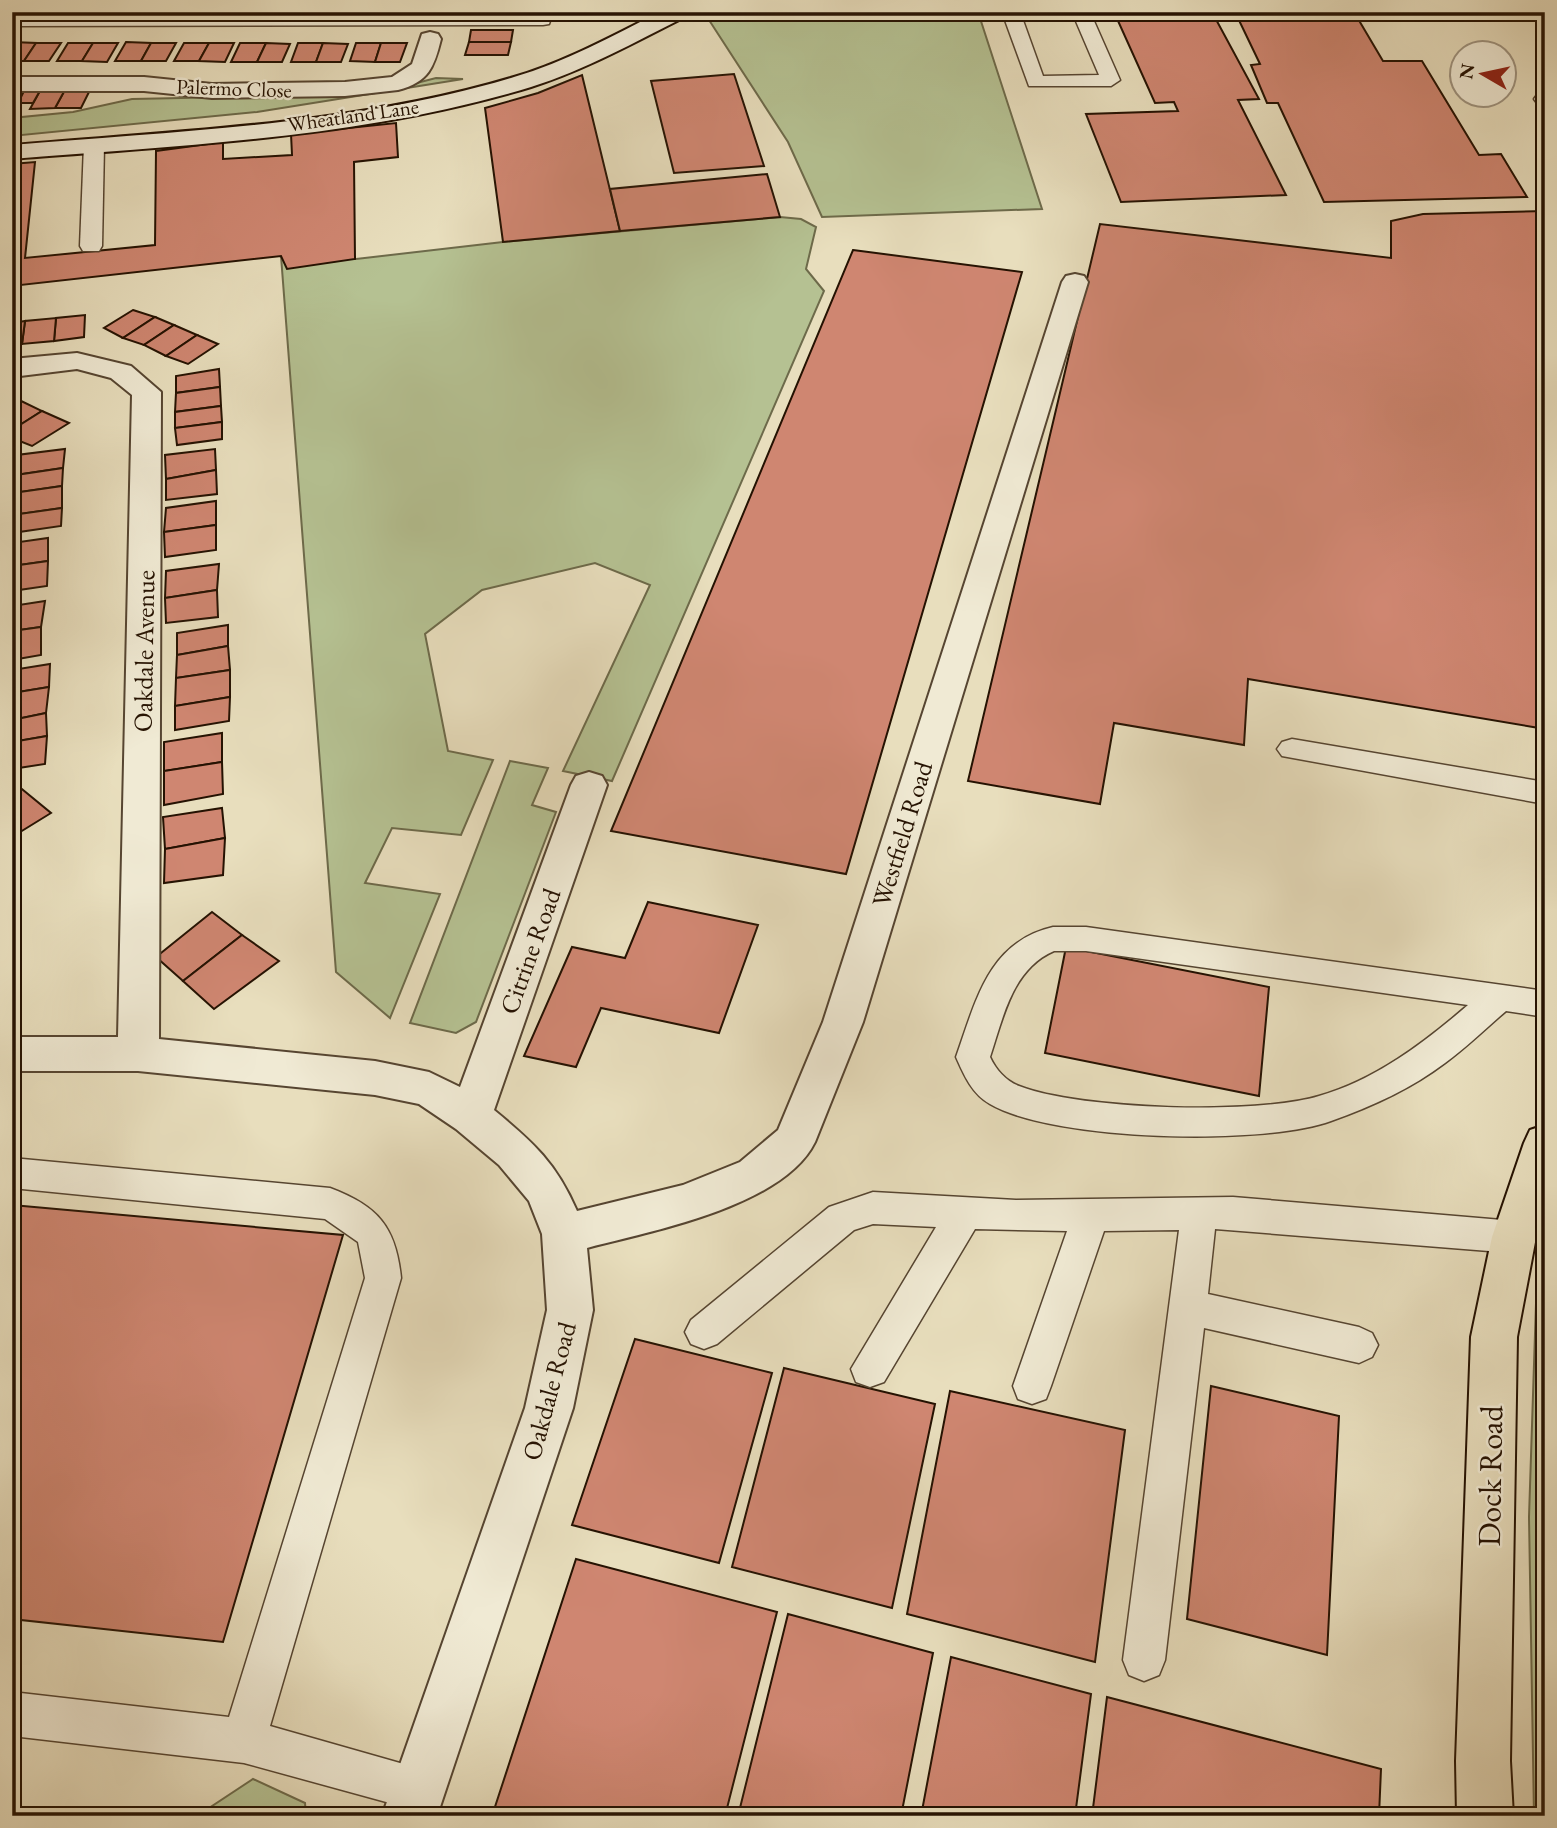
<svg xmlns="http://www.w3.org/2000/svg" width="1557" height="1828" viewBox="0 0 1557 1828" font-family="'EB Garamond',serif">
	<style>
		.green { fill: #b5c192; stroke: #6d6a4a; stroke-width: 2 }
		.building { fill: #cf8671; stroke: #251202; stroke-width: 2 }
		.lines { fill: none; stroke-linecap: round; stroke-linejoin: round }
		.service-casing { stroke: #564531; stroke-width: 3 }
		.minor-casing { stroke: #564531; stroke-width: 4 }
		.secondary-casing { stroke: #251202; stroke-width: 4 }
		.trunk-casing { stroke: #251202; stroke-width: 4 }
		.service { fill: #f0ead4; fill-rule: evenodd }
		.minor { fill: #f0ead4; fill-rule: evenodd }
		.secondary { fill: #f0ead4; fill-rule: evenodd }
		.trunk { fill: #e8debd; fill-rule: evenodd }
		.labels { text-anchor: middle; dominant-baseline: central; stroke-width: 5; stroke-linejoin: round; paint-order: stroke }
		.far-street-label { font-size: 21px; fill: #251202; stroke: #f0ead4 }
		.street-label { font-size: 26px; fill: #251202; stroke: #f0ead4 }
		.near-street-label { font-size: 32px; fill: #251202; stroke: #f0ead4 }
	</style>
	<rect width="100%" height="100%" fill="#e8debd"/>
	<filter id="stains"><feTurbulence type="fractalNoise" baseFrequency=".00286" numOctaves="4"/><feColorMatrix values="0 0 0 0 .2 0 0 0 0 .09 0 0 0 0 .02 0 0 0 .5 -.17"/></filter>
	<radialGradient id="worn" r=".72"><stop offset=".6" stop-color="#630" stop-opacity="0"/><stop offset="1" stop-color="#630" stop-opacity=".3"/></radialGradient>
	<g class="green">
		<path d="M728,12H978L1042,209L822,217L788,142L709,20Z"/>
		<path d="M436,78L463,79L257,112L12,136V118L73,112L132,99L334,95L401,87Z"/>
		<path d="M780,217L801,219L816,227L806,269L824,291L612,781L563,771L650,585L595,563L482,590L425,634L448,751L493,760L461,835L392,828L365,883L440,894L390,1018L336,972L281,256L356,259L503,242Z"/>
		<path d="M510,761L548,768L532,805L556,812L476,1022L456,1033L410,1023Z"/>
		<path d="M1545,1247V1816H1534L1529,1517L1537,1273Z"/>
		<path d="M253,1779L305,1803L306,1816H197Z"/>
	</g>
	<g class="building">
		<path d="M1114,12H1212L1259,99L1238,100L1286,195L1121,202L1086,114L1178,111L1174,102L1155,103Z"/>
		<path d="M1235,12H1354L1383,61H1422L1479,155L1501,154L1527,197L1324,202L1278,103H1267L1251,65L1260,64Z"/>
		<path d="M471,30H513L511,42H469Z"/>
		<path d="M12,42L36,43L24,61H12Z"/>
		<path d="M126,42L151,43L141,61H115Z"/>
		<path d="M469,42H511L508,55H465Z"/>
		<path d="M36,43H61L49,61H24Z"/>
		<path d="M68,43H93L82,61H57Z"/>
		<path d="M93,43H118L107,62L82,61Z"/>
		<path d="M151,43H176L166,61H141Z"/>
		<path d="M184,43H209L199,61H174Z"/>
		<path d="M209,43H234L225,62L199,61Z"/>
		<path d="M240,43H266L257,62H231Z"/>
		<path d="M266,43L290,44L282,62H257Z"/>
		<path d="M298,43H323L316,62H291Z"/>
		<path d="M323,43L348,44L341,62H316Z"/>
		<path d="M356,43H381L375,62L350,61Z"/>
		<path d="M381,43H407L400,62H375Z"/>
		<path d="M734,74L764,166L674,173L651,81Z"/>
		<path d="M582,75L620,231L503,242L485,108L538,93Z"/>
		<path d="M66,88H91L81,108H55Z"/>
		<path d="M66,88L55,108L30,109L41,89Z"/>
		<path d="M25,89H41L33,103H18Z"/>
		<path d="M396,123L398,157L354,162L355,259L287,269L281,256L12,286V164L35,162L25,258L155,245L156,151L223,142V159L292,155L291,134Z"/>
		<path d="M767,174L780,217L620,231L610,189Z"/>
		<path d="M1545,211V729L1248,679L1244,745L1114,723L1100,804L968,781L1100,224L1391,258V221L1423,214Z"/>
		<path d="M853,250L1022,272L846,874L611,831Z"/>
		<path d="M133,310L155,317L123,338L104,328Z"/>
		<path d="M85,315L84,337L54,341L56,318Z"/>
		<path d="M155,317L174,325L144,345L123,338Z"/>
		<path d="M56,318L54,341L22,344L25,321Z"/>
		<path d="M25,321L22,344L12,346V323Z"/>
		<path d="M174,325L197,335L166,356L144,345Z"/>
		<path d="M197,335L218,344L188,364L166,356Z"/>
		<path d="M219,369L220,387L176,393V376Z"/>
		<path d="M220,387L221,406L175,412L176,393Z"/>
		<path d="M17,399L42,411L12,430V402Z"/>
		<path d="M221,406L222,422L175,428V412Z"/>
		<path d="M42,411L69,423L32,446L12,438V430Z"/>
		<path d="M222,422V439L177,445L175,428Z"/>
		<path d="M65,449L63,468L16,475L17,455Z"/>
		<path d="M215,449L216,470L166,479L165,455Z"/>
		<path d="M63,468L62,486L13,493L16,475Z"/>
		<path d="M216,470L217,494L166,500V479Z"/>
		<path d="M62,486V508L12,515L13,493Z"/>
		<path d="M216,501V525L164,532L166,508Z"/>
		<path d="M62,508L61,526L12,533V515Z"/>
		<path d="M216,525V550L165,557L164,532Z"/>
		<path d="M48,538V561L12,566V543Z"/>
		<path d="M48,561L47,586L12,591V566Z"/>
		<path d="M219,564L217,590L165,598L166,571Z"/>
		<path d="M217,590L218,617L166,623L165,598Z"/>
		<path d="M45,601L41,627L12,631V606Z"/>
		<path d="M228,625V646L177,655V633Z"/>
		<path d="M41,627V655L12,660V631Z"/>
		<path d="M228,646L230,670L176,678L177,655Z"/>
		<path d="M50,664L49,687L12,693V670Z"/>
		<path d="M230,670V697L175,706L176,678Z"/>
		<path d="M49,687L46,713L12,720V693Z"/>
		<path d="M230,697L229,721L175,730V706Z"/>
		<path d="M46,713L47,736L12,742V720Z"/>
		<path d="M222,733V762L164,771V742Z"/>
		<path d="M47,736L45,764L12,769V742Z"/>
		<path d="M222,762L223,794L164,805V771Z"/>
		<path d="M17,785L51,813L12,837V788Z"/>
		<path d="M222,808L225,838L165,849L163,817Z"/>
		<path d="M225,838L223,875L164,883L165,849Z"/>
		<path d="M648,902L758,925L719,1033L601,1008L576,1067L524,1056L572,947L625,958Z"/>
		<path d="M212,912L242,935L183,981L156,957Z"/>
		<path d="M242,935L279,961L214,1009L183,981Z"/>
		<path d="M1066,947L1269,987L1259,1096L1045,1053Z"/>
		<path d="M12,1205L343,1235L223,1642L12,1619Z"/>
		<path d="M635,1339L772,1373L719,1563L572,1525Z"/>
		<path d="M784,1368L935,1404L892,1608L732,1567Z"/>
		<path d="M1211,1386L1339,1416L1327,1655L1187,1619Z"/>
		<path d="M950,1391L1125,1430L1095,1662L907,1614Z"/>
		<path d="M576,1559L777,1612L725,1816H492Z"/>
		<path d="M788,1614L933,1653L901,1816H738Z"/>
		<path d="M951,1657L1091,1694L1075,1816H921Z"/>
		<path d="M1107,1697L1381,1769L1379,1816H1092Z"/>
	</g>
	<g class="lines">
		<defs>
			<g id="service">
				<path d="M365,12H383L382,15L553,12L549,24L543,25L12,26V16L364,15Z"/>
				<path d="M1002,12H1020L1043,76L1099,75L1072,12H1090L1120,80L1111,86H1029Z"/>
				<path d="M1545,93V105L1537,103L1534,99L1537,95Z"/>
				<path d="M94,139L101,141L104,145L102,246L99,251H83L80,246L84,145L87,141Z"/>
				<path d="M1292,739L1545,782V804L1282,756L1277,749L1282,742Z"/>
				<path d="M1053,927H1086L1545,991V1017L1506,1011C1486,1028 1467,1047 1445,1063C1412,1088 1371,1107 1331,1121C1262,1146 1053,1141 990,1104C972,1094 964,1075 956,1057C976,1001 988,942 1053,927ZM1054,951H1086L1468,1005C1424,1043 1375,1080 1319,1096C1257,1115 1080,1110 1019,1086C1006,1081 996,1070 990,1057C1003,1018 1012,969 1054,951Z"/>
				<path d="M12,1158L330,1188C378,1206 396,1227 401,1278L270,1726L435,1773L441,1789L435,1805L419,1811L244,1763L12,1736V1692L229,1717L365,1278L358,1242L325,1219L12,1188Z"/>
				<path d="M873,1192L1016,1200L1233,1197L1514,1221L1527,1226L1532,1237L1527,1248L1514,1253L1215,1229L1208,1294L1359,1327L1372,1333L1378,1345L1372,1357L1359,1363L1204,1328L1165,1660L1159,1675L1144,1681L1129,1675L1123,1660L1179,1230L1104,1231L1051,1386L1046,1399L1032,1404L1018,1399L1013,1386L1067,1231L975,1229L884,1382L870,1387L856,1382L851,1369L936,1227L873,1224L854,1230L717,1344L704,1349L691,1344L685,1332L691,1320L829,1207Z"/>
			</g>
			<g id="minor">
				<path d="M430,32L438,34L441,39C434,67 429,82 398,90L345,96L212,98L144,91H12V77H144L212,84L345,82L392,77L412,64L422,34Z"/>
				<path d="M1075,274L1084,276L1088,282L863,1022L815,1142C784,1206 652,1231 587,1248L593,1310L573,1408L437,1816H382L525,1408L547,1310L542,1234L529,1201L499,1165L456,1129L419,1104L375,1095L138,1071H12V1037H118L132,395L111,378L77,369L12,377V359L77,353L131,366L161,392L159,1039L375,1061L429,1072L460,1087L571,785L576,776L589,772L602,776L607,785L494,1110C534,1143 556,1163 577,1211L683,1185L740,1162L778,1130L823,1022L1062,282L1066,276Z"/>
			</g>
			<path id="secondary" d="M660,12H688L685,17C635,42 585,70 531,87C364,138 185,145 12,159V145C176,131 356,125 514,77C565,62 612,36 660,12Z"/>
			<path id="trunk" d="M1545,1125V1210L1536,1237L1517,1337L1510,1761L1513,1816H1457L1456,1761L1471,1337L1492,1237L1524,1143L1530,1130Z"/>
		</defs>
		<use href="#service" class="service-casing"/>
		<use href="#minor" class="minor-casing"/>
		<use href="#secondary" class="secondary-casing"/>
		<use href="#trunk" class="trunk-casing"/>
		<use href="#service" class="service"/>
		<use href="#minor" class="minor"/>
		<use href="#secondary" class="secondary"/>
		<use href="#trunk" class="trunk"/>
	</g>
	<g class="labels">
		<g class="far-street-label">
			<text transform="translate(234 88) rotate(2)">Palermo Close</text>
			<text transform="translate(353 115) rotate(-8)">Wheatland Lane</text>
		</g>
		<g class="street-label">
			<text transform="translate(144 651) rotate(-89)">Oakdale Avenue</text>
			<text transform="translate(902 834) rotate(-73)">Westfield Road</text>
			<text transform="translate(530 951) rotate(-70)">Citrine Road</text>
			<text transform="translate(549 1391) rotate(-75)">Oakdale Road</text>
		</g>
		<g class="near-street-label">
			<text transform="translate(1490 1476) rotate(-89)">Dock Road</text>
		</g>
	</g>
	<rect width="1557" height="1828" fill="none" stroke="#e8debd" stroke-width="42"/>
	<rect x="14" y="14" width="1529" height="1800" fill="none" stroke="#251202" stroke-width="3.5"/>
	<rect x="21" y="21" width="1515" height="1786" fill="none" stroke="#251202" stroke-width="2"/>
	<g transform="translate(1483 74) rotate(279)"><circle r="33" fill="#f0ead4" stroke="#9f9480" stroke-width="2"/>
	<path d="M0-5L12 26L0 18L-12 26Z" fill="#8f2418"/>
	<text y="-10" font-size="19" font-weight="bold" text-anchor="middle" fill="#251202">N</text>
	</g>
	<rect width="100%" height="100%" filter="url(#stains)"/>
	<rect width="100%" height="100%" fill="url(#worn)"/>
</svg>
